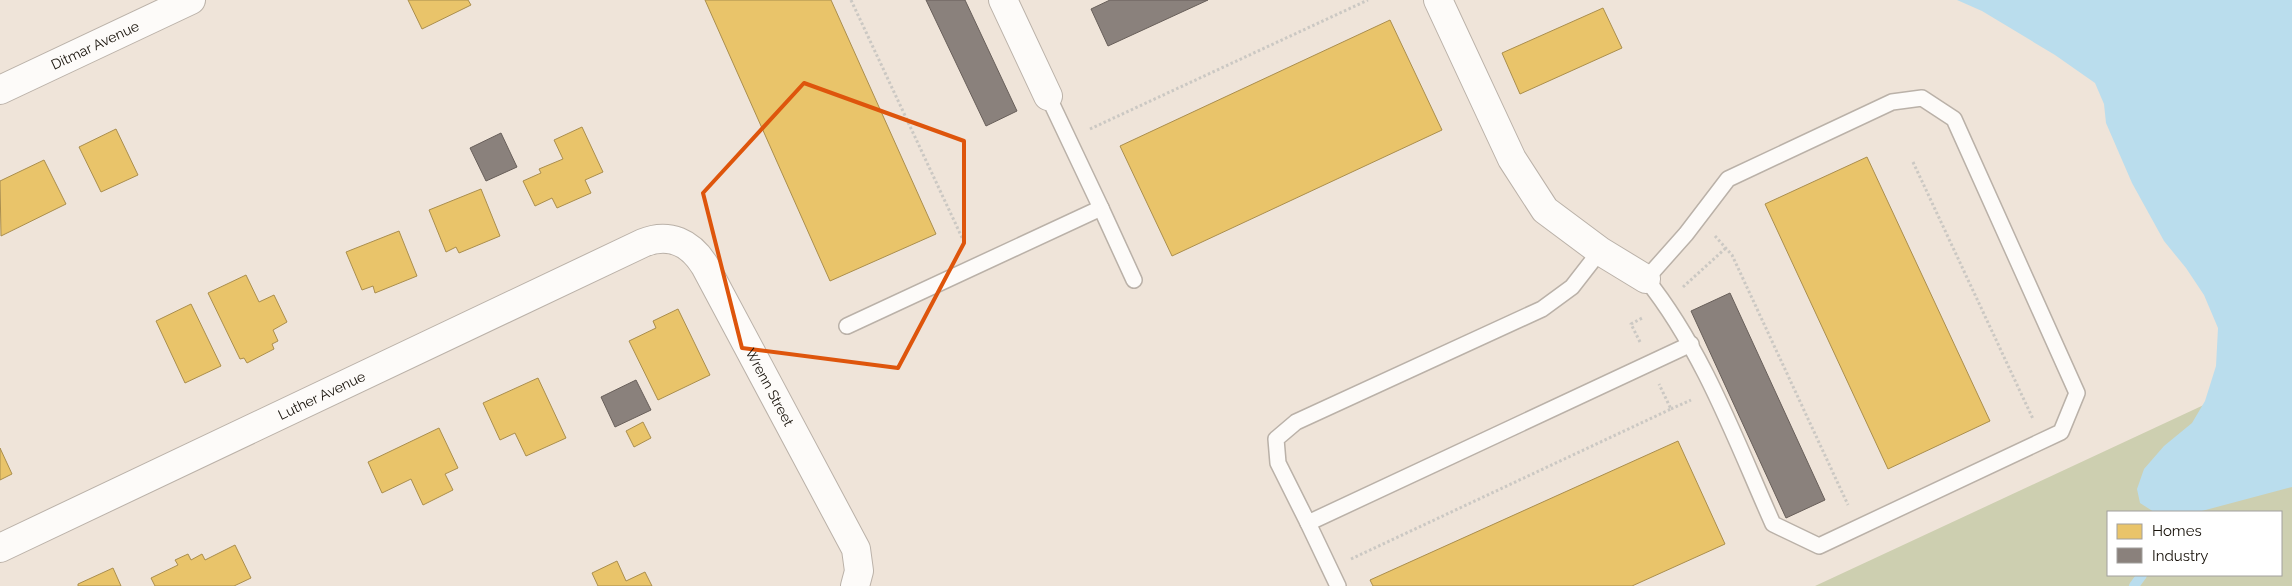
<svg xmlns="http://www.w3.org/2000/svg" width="2292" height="586" viewBox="0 0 2292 586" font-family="Raleway,sans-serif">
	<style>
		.green { fill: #cdcfb0; fill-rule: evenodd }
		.water { fill: #badded }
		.homes { fill: #e9c46a; stroke: #aa8e4d }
		.industry { fill: #8a817c; stroke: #685f5a }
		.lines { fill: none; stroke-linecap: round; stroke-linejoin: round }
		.stream { stroke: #badded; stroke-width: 10 }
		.service-casing { stroke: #bab1a8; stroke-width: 18 }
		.minor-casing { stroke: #bab1a8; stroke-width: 30 }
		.path { stroke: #cbc8c3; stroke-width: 3; stroke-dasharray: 2.5 2.5; stroke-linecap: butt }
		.service { stroke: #fdfbf9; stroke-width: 15 }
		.minor { stroke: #fdfbf9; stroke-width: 28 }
		.marked { fill: none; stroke: #de550c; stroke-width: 4; stroke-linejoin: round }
		.labels { text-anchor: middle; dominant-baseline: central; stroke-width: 5; stroke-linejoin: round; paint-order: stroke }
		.street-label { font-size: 14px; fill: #171109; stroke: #fff }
	</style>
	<rect width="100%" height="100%" fill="#efe4d9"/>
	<path class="green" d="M2292,364V586H1815ZM2108,512H2281V575H2108Z"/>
	<path class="water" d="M1957,0H2292V487L2198,512H2154L2140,503L2137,489L2144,469L2164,446L2192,423L2205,401L2216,366L2218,328L2204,295L2186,268L2164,241L2132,183L2106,123L2104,104L2095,83L2055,55L1982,11Z"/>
	<g class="homes">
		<path d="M408,0H468L471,5L422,29Z"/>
		<path d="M705,0H831L936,234L830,281Z"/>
		<path d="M1603,8L1622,48L1520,94L1502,53Z"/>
		<path d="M1390,20L1442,130L1172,256L1120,146Z"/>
		<path d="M582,127L603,172L585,180L591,193L557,208L552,198L535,206L523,181L541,173L539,169L563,159L554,140Z"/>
		<path d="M116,129L138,175L101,192L79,147Z"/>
		<path d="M1867,157L1990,421L1888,469L1765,204Z"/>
		<path d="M44,160L66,204L1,236L0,181Z"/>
		<path d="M481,189L500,236L459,253L456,247L446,252L429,210Z"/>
		<path d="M399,231L417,276L375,293L373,286L362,290L346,252Z"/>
		<path d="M246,275L259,302L274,295L287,322L273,330L278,341L272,344L274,349L247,363L244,358L240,359L208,293Z"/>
		<path d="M191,304L221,366L185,383L156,321Z"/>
		<path d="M678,309L710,375L658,400L629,341L656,328L653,321Z"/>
		<path d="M538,378L566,438L526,456L515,433L500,440L483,403Z"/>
		<path d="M643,422L651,438L634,447L626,431Z"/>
		<path d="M439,428L458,468L445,474L453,490L423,505L411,479L382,493L368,462Z"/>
		<path d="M1678,441L1725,544L1632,586H1373L1370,580Z"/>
		<path d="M0,448L12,474L0,480Z"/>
		<path d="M235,545L251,578L234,586H155L151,578L178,565L175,560L188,554L191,560L202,554L205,560Z"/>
		<path d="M617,561L626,581L645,572L652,586H598L592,573Z"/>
		<path d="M113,568L121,586H78V584Z"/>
	</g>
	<g class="industry">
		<path d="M926,0H965L1017,111L986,126Z"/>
		<path d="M1110,0H1208L1108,46L1091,9Z"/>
		<path d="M501,133L517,167L486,181L470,148Z"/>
		<path d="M1730,293L1825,500L1786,518L1691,311Z"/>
		<path d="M636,380L651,410L615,427L601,397Z"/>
	</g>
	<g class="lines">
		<path class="stream" d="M2134,586L2142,575"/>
		<defs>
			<g id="service">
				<path d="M1922,98L1954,119L2077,393L2061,432L1819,546L1773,524C1736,441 1703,350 1646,279L1686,234L1728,179L1892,102Z"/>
				<path d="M1101,208L1134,280"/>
				<path d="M1600,251L1572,287L1542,309L1296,422L1276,439L1278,463L1308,523L1691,344"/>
				<path d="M847,326L1101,208L1048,96"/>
				<path d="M1308,523L1338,586"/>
			</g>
			<g id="minor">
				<path d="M1003,0L1048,96"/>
				<path d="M1438,0L1512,159L1545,210L1600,251L1646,279"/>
				<path id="s1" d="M0,90L191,0"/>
				<path id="s2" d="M0,548L643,243C669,232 691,243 705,266L856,549L859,571L855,586"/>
			</g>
		</defs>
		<use href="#service" class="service-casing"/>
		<use href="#minor" class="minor-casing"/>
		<g class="path">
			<path d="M851,0L965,244"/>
			<path d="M1090,129L1368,0"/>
			<path d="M1913,162L2033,419"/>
			<path d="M1715,236L1732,255L1848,505"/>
			<path d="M1683,287L1727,247"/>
			<path d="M1640,342L1631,324L1644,317"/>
			<path d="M1671,409L1691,400"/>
			<path d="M1351,559L1671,409L1659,384"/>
		</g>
		<use href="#service" class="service"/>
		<use href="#minor" class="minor"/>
	</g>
	<path class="marked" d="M804,83L964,141V243L898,368L742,348L703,193Z"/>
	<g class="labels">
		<g class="street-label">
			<text stroke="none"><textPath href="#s1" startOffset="105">Ditmar Avenue</textPath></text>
			<text stroke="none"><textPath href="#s2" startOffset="922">Wrenn Street</textPath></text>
			<text stroke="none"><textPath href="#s2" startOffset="356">Luther Avenue</textPath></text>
		</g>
	</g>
	<rect x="2107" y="511" width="175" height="65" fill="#ffffff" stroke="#a2a09d"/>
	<rect x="2117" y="524" width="25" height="15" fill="#e9c46a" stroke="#a2a09d"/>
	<text x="2152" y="536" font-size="15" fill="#171109">Homes</text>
	<rect x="2117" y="548" width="25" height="15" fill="#8a817c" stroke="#a2a09d"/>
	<text x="2152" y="561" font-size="15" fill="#171109">Industry</text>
</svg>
